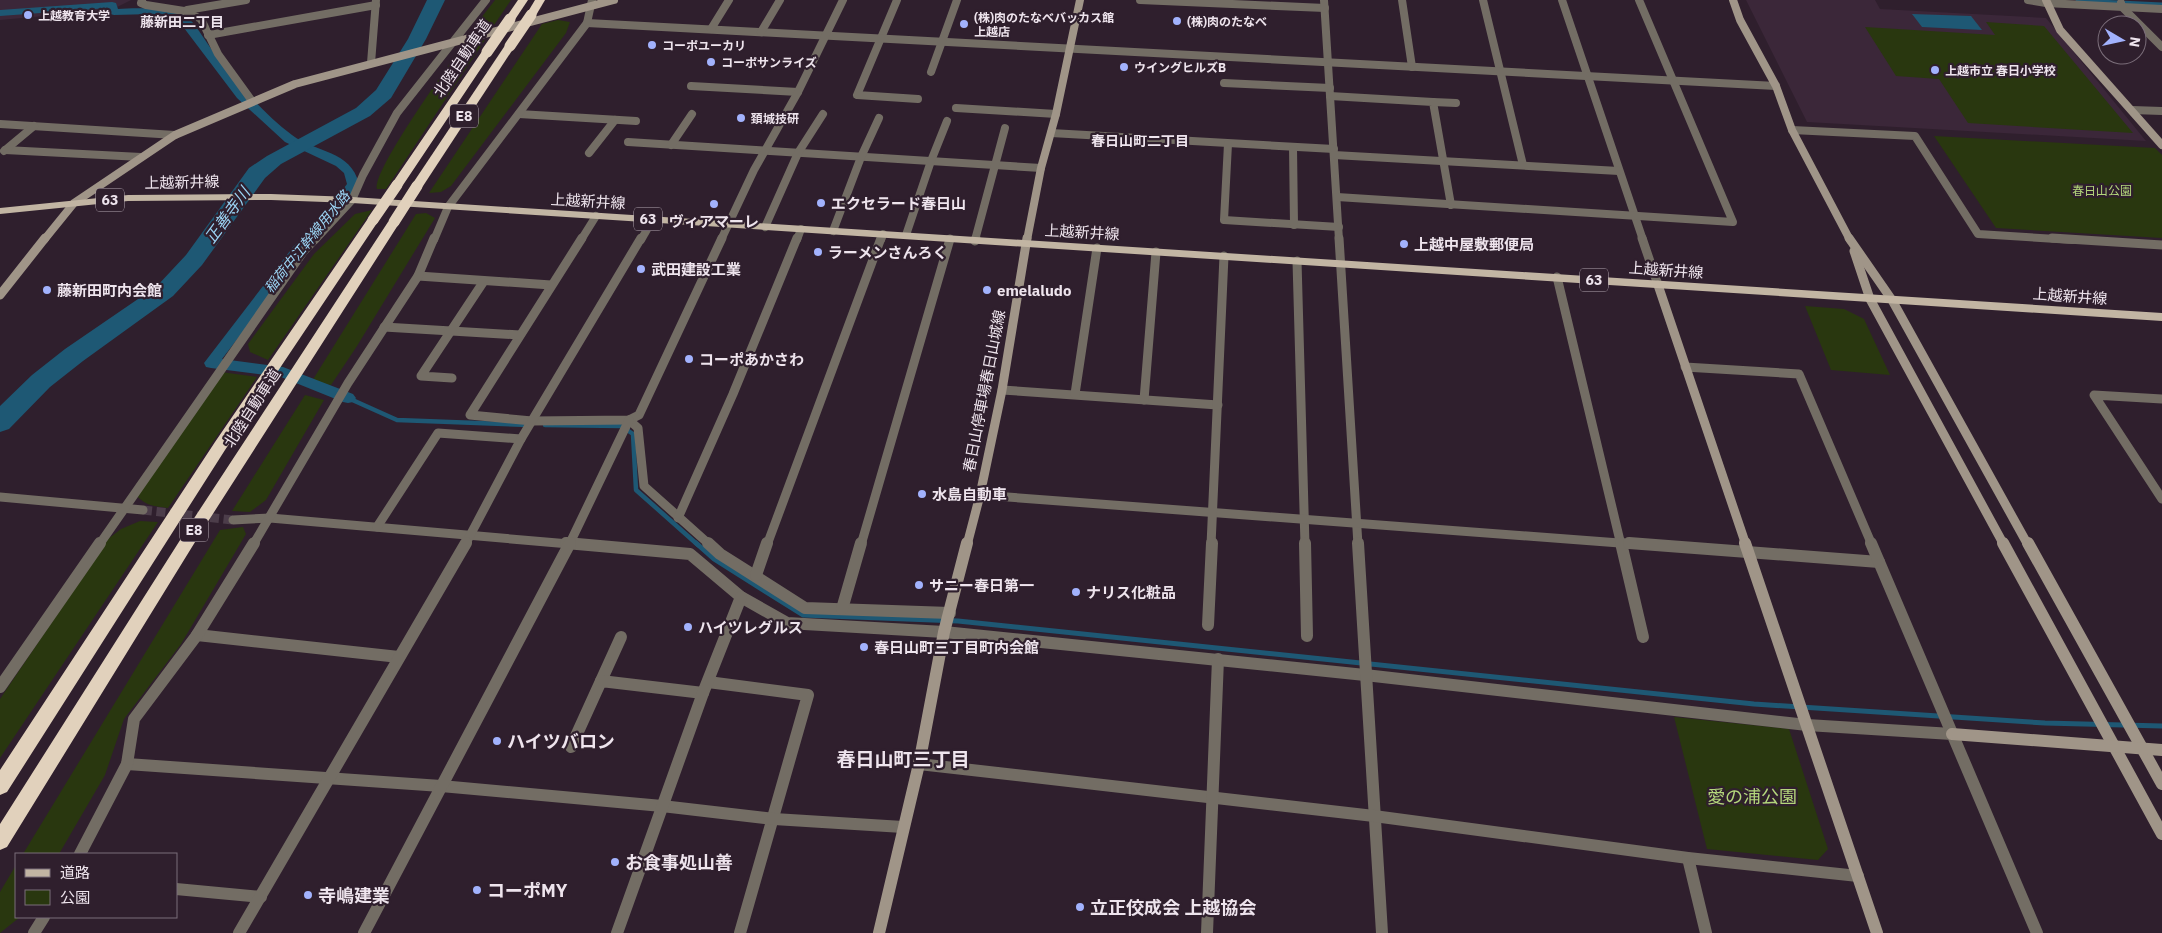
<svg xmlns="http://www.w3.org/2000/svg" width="2162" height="933" viewBox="0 0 2162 933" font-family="'IBM Plex Sans','Noto Sans JP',sans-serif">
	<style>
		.built { fill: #3b2739 }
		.green { fill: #29370f }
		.water { fill: #1e5874 }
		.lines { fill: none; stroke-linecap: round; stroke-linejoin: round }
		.stream-far2 { stroke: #1e5874; stroke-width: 3 }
		.stream-far1 { stroke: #1e5874; stroke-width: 4.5 }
		.stream { stroke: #1e5874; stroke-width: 5 }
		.canal { fill: #1e5874; fill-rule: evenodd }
		.river { fill: #1e5874; fill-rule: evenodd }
		.street-tunnel { stroke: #4c3d4a; stroke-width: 9; stroke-dasharray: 9 4.5; stroke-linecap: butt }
		.street-far2 { stroke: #736d64; stroke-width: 8 }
		.street-far1 { stroke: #736d64; stroke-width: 9 }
		.street { stroke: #736d64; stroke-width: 12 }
		.secondary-far2 { stroke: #a09588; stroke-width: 8 }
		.secondary-far1 { stroke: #a09588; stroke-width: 9 }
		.secondary { stroke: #a09588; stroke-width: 12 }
		.primary { fill: #c2b5a3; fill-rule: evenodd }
		.highway { fill: #e1d1bc; fill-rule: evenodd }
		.highway-bridge { stroke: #e1d1bc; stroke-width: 11 }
		.poi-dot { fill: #a2b2fd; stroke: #2f1f2d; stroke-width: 2 }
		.labels { text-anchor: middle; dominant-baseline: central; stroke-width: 4.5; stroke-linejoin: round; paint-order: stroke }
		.far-poi-label { font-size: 12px; font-weight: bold; fill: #eee4ed; stroke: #2f1f2d; text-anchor: start }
		.far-park-label { font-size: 12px; fill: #b3d67b; stroke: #2f1f2d }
		.far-neighbourhood-label { font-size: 14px; font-weight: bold; fill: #eee4ed; stroke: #2f1f2d }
		.shield { fill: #2f1f2d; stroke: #b5a9b3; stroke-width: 1 }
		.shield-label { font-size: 14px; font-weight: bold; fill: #eee4ed }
		.far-water-label { font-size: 14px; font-style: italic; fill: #9bd4f4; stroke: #2f1f2d }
		.street-label { font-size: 15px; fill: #eee4ed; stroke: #2f1f2d }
		.poi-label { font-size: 15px; font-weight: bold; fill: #eee4ed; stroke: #2f1f2d; text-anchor: start }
		.water-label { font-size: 16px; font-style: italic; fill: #9bd4f4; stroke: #2f1f2d }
		.near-poi-label { font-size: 18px; font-weight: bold; fill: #eee4ed; stroke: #2f1f2d; text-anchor: start }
		.near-park-label { font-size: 18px; fill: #b3d67b; stroke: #2f1f2d }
		.near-neighbourhood-label { font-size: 19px; font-weight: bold; fill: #eee4ed; stroke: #2f1f2d }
	</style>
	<rect width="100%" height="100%" fill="#2f1f2d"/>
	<g class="built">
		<path d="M0,0H131L111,10L0,20Z"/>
		<path d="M1746,0H1875L1880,9L2046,18L2146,141L1807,122Z"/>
	</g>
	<g class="green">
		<path d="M495,0H511L490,31H474V27Z"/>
		<path d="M558,20L570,22L566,33L451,186L441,192L429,193L542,24Z"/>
		<path d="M1986,22L2044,26L2133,133L1968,123L1939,79L1896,76L1865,27L1995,35Z"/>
		<path d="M485,40L386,189H377C372,172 444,72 457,53L463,47Z"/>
		<path d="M1934,136L2155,148L2162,155V238L1996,228Z"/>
		<path d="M372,210L268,360L250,352L248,344L314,254L355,214Z"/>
		<path d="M426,213L435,218L357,346L331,385L312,381L416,214Z"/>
		<path d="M1805,306L1844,309L1864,319L1890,375L1831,370Z"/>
		<path d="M221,372L257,377L168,508C154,506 146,506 136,495Z"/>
		<path d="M305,395L324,400L266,500L250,512L232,511Z"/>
		<path d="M140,521L158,522L0,758V699L108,539L121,529Z"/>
		<path d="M243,527L246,534L181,644L124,719L105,775L59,854H23L220,530Z"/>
		<path d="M1674,717L1789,729L1828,849L1818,860L1707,849Z"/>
		<path d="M16,865V917H20L0,933V892Z"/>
	</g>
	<path class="water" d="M1912,14L1971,16L1982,30L1922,27Z"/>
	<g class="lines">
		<path class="stream-far2" d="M2077,0L2162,4"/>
		<g class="stream-far1">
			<path d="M348,398L397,420L529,425"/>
			<path d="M545,425L621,426L633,434L636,490L698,545"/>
		</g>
		<path class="stream" d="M696,543L714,559L803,615L958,621L1754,704L2045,723L2162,726"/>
		<path class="canal" d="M112,2L116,3L118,9C134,8 173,7 186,16C194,21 209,47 216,55C239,85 262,112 292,135C316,153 351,150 359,184L358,187L334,220L303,253L222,359L283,367L353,394L356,398L353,402L348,403L343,402L281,377L211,368L206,367L204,363L293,247L324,214L347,184L344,173L336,166L285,142L237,98L178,20L152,14L114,15L110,14L108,8L0,16V10Z"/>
		<path class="river" d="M427,0H445L426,39L391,98L370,116L281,164L265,178L202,265L173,296L83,361L50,387L9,429L0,432V406L32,375L65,349L157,286L186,255L249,168L267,156L356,108L376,90L408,39Z"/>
		<path class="street-tunnel" d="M143,510L233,520"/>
		<g class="street-far2">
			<path d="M142,0L141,3L146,5L184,11L201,19L218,54L252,101"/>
			<path d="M897,0L857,95L918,99"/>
			<path d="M1140,0L1325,8"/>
			<path d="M1324,0L1339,240"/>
			<path d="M1402,0L1412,67"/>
			<path d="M1483,0L1523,165"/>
			<path d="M1562,0L1643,240"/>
			<path d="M2028,0L2046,3L2162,9"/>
			<path d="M2121,3L2122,7L2162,47"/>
			<path d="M187,10L246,0"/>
			<path d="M587,23L1776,86"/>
			<path d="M711,29L729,0"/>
			<path d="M761,32L780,0"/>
			<path d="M208,35L376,5"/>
			<path d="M371,63L376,0"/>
			<path d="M931,72L957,0"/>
			<path d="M1224,83L1330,88"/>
			<path d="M691,86L798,92"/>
			<path d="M1330,96L1433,102L1451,205"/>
			<path d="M1433,102L1456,103"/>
			<path d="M956,108L1056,114"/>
			<path d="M2132,110L2162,111"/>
			<path d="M519,114L636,121"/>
			<path d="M0,124L175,135"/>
			<path d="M1792,130L1915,136L1978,234L2073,240"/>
			<path d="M1051,133L1334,149"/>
			<path d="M628,142L1041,168"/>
			<path d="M1228,144L1224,220L1339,227"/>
			<path d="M671,145L692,114"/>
			<path d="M1293,147L1294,225"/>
			<path d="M5,150L141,157"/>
			<path d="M4,151L34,126"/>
			<path d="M589,153L615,120"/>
			<path d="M1334,155L1619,171"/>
			<path d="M1337,197L1733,222L1639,0"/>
			<path d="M765,227L798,153L823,114"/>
			<path d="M833,231L861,157L879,118"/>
			<path d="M906,235L931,161L947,121"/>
			<path d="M315,240L352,200L363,175L397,113L486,0"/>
			<path d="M434,240L448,207L587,23L592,0"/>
			<path d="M581,240L596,216"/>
			<path d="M641,240L653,219"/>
			<path d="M721,240L754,170L798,92L843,0"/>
			<path d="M797,240L801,229"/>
			<path d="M881,240L883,234"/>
			<path d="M975,240L1005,128"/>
		</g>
		<g class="street-far1">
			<path d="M582,238L470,415L532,421L629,420L639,415L722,238"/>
			<path d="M1339,238L1358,545"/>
			<path d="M1642,238L1658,285"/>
			<path d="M2052,238L2162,245"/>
			<path d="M975,241L976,238"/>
			<path d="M1297,261L1305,545"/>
			<path d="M418,276L551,285"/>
			<path d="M1557,277L1621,545"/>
			<path d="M384,327L520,335"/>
			<path d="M1685,367L1799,374L1872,545"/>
			<path d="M452,378L421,376L484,281"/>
			<path d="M1002,390L1218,405"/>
			<path d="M1075,394L1097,248"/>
			<path d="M2162,399L2094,395L2162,499"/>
			<path d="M1144,400L1156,252"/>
			<path d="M629,420L638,428L644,486L710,545"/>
			<path d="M980,495L1646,545"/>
			<path d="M0,497L143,510"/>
			<path d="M678,518L733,394L797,238"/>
			<path d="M233,520L270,518L581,545"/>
			<path d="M377,527L438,433L521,439"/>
			<path d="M99,545L303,252L316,238"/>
			<path d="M253,545L348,383L418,276L434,238"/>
			<path d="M465,545L521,439L641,238"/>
			<path d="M569,545L629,420"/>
			<path d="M767,545L881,238"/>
			<path d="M861,545L950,239"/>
			<path d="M1211,545L1224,256"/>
		</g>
		<g class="street">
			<path d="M566,543L690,554L741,597L787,623L944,632L1365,675L1807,725L1952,734"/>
			<path d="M708,543L720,554L805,608L950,613"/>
			<path d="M1305,543L1307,636"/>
			<path d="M1358,543L1382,933"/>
			<path d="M1621,543L1643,637"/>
			<path d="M1629,543L1879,562"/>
			<path d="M1871,543L2037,933"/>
			<path d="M756,575L767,543"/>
			<path d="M842,609L861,543"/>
			<path d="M1208,625L1212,543"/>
			<path d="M197,635L399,657"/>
			<path d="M601,681L621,637"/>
			<path d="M708,682L808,695L740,933"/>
			<path d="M0,687L100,543"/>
			<path d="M571,747L601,681L703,693"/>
			<path d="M127,764L441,786L662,806L774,819L903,827"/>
			<path d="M919,764L1374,816L1688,858L1858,876"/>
			<path d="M80,854L127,764L134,719L197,635L254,543"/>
			<path d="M1688,858L1706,933"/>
			<path d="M176,889L261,897"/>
			<path d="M34,933L44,917"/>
			<path d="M239,933L466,543"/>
			<path d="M364,933L570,543"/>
			<path d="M617,933L703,693L741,597"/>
			<path d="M1207,933L1218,659"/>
		</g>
		<g class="secondary-far2">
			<path d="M1733,0L1740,20L1776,86L1792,130L1850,240"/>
			<path d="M2046,0L2060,30L2162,145"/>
			<path d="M44,240L74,203L175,135L295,84L614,0"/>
			<path d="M1027,240L1041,168L1056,114L1080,0"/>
		</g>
		<g class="secondary-far1">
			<path d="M1849,238L1892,300L2028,545"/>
			<path d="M1854,251L1870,299L2004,545"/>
			<path d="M1658,285L1746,545"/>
			<path d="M0,295L45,238"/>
			<path d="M967,545L980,495L1002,390L1027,238"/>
		</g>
		<g class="secondary">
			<path d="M1745,543L1877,933"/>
			<path d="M2003,543L2162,834"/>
			<path d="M2028,543L2162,784"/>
			<path d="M1952,734L2162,750"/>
			<path d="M879,933L919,764L944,632L967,543"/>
		</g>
		<path class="primary" d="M271,194L352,197L2162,313V321L352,203L271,200L128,201L0,214V208L128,195Z"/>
		<g class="highway">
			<path d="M518,0H528L514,21H506L505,19Z"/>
			<path d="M535,0H545L535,17H527L526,15Z"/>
			<path d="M510,43L515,46L423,186L421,189H413L411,186L506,44Z"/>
			<path d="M487,49L492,52L403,185L401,188H393L391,185L483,50Z"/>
			<path d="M373,216L379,220L225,450L7,792L0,795V770L215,442L369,217Z"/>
			<path d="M394,218L400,222L200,534L7,847L0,850V824L189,526L388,222Z"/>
		</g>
		<g class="highway-bridge">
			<path d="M510,46L531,15"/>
			<path d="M487,52L510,19"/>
			<path d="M373,220L397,185"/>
			<path d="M394,222L417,186"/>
		</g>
	</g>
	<g class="poi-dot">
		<circle cx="28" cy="15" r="5"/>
		<circle cx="1177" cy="21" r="5"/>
		<circle cx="964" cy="24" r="5"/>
		<circle cx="652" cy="45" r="5"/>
		<circle cx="711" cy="62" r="5"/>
		<circle cx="1124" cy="67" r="5"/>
		<circle cx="1935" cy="70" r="5"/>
		<circle cx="741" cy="118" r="5"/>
		<circle cx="821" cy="203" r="5"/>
		<circle cx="714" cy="204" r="5"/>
		<circle cx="1404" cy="244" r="5"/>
		<circle cx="818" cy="252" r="5"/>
		<circle cx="641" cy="269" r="5"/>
		<circle cx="47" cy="290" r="5"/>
		<circle cx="987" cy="290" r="5"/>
		<circle cx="689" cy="359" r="5"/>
		<circle cx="922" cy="494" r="5"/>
		<circle cx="919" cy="585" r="5"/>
		<circle cx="1076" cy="592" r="5"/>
		<circle cx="688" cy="627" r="5"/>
		<circle cx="864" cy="647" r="5"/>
		<circle cx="497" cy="741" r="5"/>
		<circle cx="615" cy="862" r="5"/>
		<circle cx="477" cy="890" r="5"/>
		<circle cx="308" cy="895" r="5"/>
		<circle cx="1080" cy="907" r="5"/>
	</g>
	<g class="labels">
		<g class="far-poi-label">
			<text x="38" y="15">上越教育大学</text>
			<text x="974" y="17">(株)肉のたなべバッカス館<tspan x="974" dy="14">上越店</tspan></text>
			<text x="1187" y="21">(株)肉のたなべ</text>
			<text x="662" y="45">コーポユーカリ</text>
			<text x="721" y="62">コーポサンライズ</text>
			<text x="1134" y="67">ウイングヒルズB</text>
			<text x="1945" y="70">上越市立 春日小学校</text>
			<text x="751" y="118">頚城技研</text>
		</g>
		<g class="far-park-label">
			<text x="2102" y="190">春日山公園</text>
		</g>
		<g class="far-neighbourhood-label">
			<text x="182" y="22">藤新田二丁目</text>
			<text x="1140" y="141">春日山町二丁目</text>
		</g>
		<g class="shield">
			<rect x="450" y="104.5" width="28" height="23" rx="4"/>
			<rect x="96" y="188.5" width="28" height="23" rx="4"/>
			<rect x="634" y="207.5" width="28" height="23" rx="4"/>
			<rect x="1580" y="268.5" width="28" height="23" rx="4"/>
			<rect x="180" y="518.5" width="28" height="23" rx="4"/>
		</g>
		<g class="shield-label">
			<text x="464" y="116">E8</text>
			<text x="110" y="200">63</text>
			<text x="648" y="219">63</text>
			<text x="1594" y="280">63</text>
			<text x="194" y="530">E8</text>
		</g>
		<g class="far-water-label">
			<text transform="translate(307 242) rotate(-51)">稲荷中江幹線用水路</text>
		</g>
		<g class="street-label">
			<text transform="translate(462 58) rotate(-56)">北陸自動車道</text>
			<text transform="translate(182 182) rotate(-1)">上越新井線</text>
			<text transform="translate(588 201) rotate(3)">上越新井線</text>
			<text transform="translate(1082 232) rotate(3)">上越新井線</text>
			<text transform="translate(1666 270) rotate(4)">上越新井線</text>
			<text transform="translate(2070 296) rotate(4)">上越新井線</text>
			<text transform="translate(984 391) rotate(-79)">春日山停車場春日山城線</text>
			<text transform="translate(252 408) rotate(-57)">北陸自動車道</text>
		</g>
		<g class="poi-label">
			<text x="831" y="203">エクセラード春日山</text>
			<text x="714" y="221" text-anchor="middle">ヴィアマーレ</text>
			<text x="1414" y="244">上越中屋敷郵便局</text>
			<text x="828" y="252">ラーメンさんろく</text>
			<text x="651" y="269">武田建設工業</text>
			<text x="57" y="290">藤新田町内会館</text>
			<text x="997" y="290">emelaludo</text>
			<text x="699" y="359">コーポあかさわ</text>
			<text x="932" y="494">水島自動車</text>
			<text x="929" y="585">サニー春日第一</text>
			<text x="1086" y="592">ナリス化粧品</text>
			<text x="698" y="627">ハイツレグルス</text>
			<text x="874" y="647">春日山町三丁目町内会館</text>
		</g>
		<g class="water-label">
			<text transform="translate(227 215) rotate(-54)">正善寺川</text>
		</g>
		<g class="near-poi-label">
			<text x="507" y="741">ハイツバロン</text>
			<text x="625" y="862">お食事処山善</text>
			<text x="487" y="890">コーポMY</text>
			<text x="318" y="895">寺嶋建業</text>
			<text x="1090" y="907">立正佼成会 上越協会</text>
		</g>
		<g class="near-park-label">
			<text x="1752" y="796">愛の浦公園</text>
		</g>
		<g class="near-neighbourhood-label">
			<text x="903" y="759">春日山町三丁目</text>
		</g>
	</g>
	<rect x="15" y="853" width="162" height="65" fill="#2f1f2d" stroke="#7b6e7a"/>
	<rect x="25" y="869" width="25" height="8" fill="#c2b5a3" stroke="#7b6e7a"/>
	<text x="60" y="878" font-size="15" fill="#eee4ed">道路</text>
	<rect x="25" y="890" width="25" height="15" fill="#29370f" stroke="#7b6e7a"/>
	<text x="60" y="903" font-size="15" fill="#eee4ed">公園</text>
	<g transform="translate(2122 40) rotate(99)"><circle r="24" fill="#2f1f2d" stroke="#7b6e7a"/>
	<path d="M0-4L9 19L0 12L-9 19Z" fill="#a2b2fd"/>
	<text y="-8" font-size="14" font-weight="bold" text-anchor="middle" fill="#eee4ed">N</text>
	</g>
</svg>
